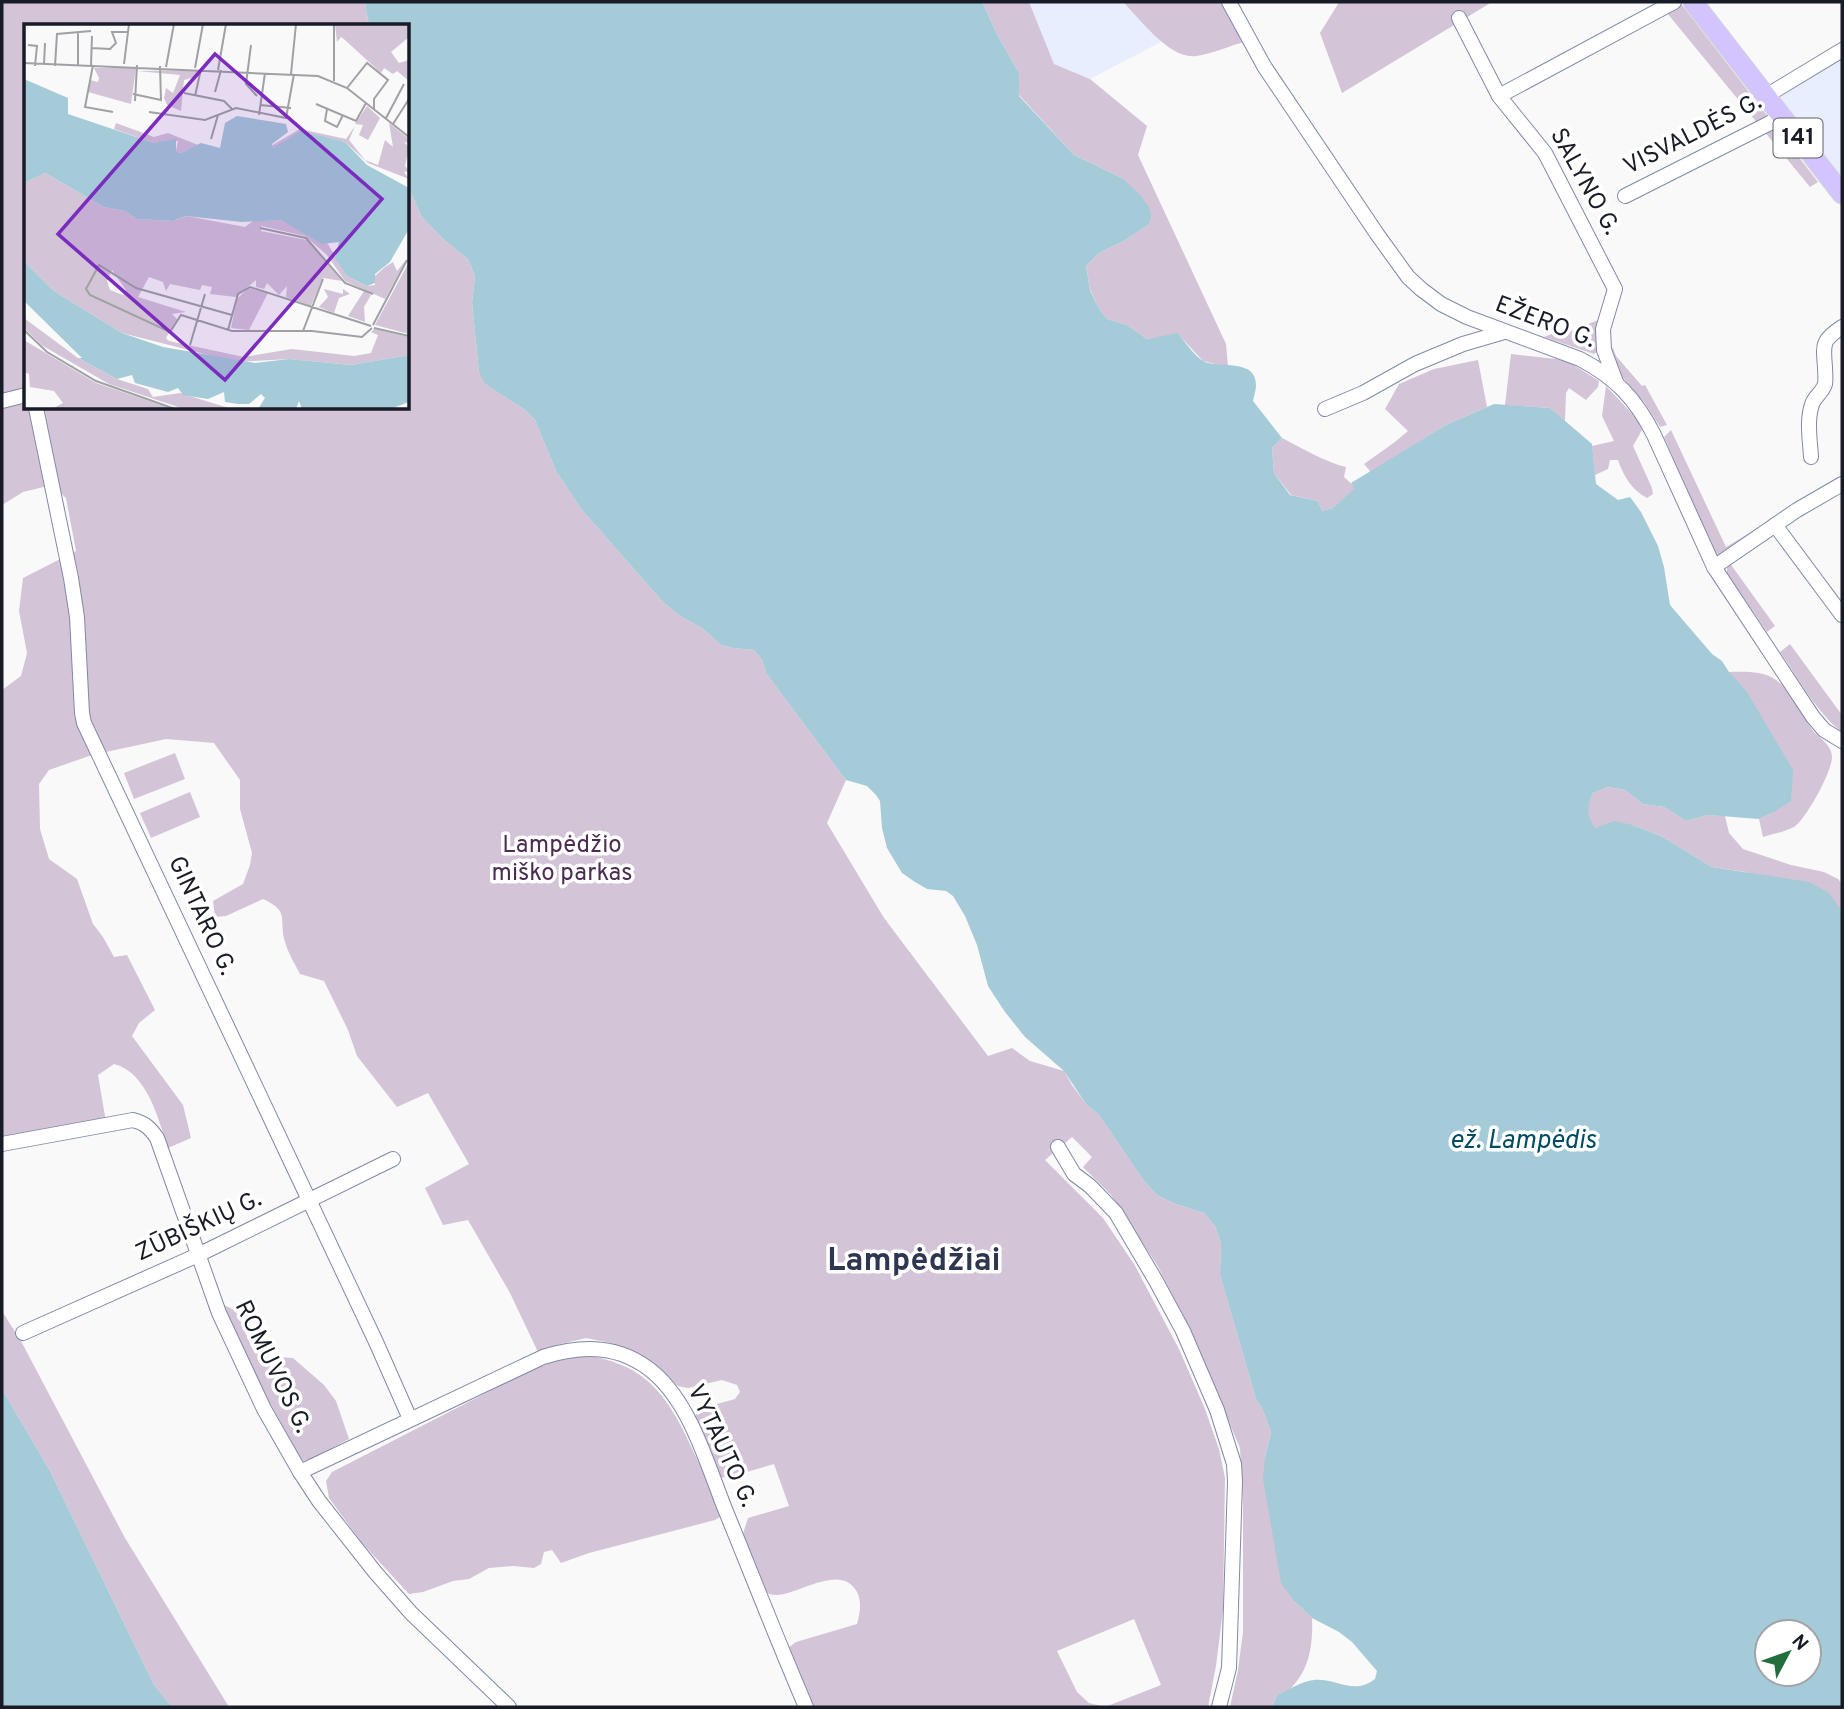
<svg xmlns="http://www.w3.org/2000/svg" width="1844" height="1709" viewBox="0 0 1844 1709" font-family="Overpass,sans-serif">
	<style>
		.built { fill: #e9eefe }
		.green { fill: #d3c4d7; fill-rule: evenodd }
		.water { fill: #a5cad8; fill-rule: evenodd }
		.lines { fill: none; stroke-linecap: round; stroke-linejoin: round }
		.minor-casing { stroke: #808aa8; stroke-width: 16 }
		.major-casing { stroke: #d5d6d8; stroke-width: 21 }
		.minor { stroke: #fff; stroke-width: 14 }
		.major { stroke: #d3c3ff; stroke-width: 19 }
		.labels { text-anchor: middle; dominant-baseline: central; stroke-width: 7; stroke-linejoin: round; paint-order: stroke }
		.shield { fill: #fff; stroke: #5d6068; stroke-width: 2 }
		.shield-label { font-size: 23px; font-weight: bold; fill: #181c27 }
		.street-label { font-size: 24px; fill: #181c27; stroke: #fff }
		.park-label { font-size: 24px; fill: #4b2d53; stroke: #fff }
		.water-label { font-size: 26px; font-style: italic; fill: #004c61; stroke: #fff }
		.district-label { font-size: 32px; font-weight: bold; fill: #2f3650; stroke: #fff }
		.inset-road { fill: none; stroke: #9fa1a5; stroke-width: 2 }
		.view { fill: #7b2cbf; fill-opacity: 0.15; stroke: #7b2cbf; stroke-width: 3.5 }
		.inset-edge { fill: none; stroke: #181c27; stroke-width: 3.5 }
	</style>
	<rect width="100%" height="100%" fill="#f9f9f9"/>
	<g class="built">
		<path d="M1029,2H1123L1161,42L1090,79L1054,64Z"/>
		<path d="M1842,57V181L1775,95Z"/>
	</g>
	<g class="green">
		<path d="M2,2H365L369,26H26V408H408V187L422,217L443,239L468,259L475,276L472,303L479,372L494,390L525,410L535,420L556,471L582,510L662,601L680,616L702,628L721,645L733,648L754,650L762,660L766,673L846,780L827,823L884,918L988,1056L1012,1048L1030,1061L1064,1071L1072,1085L1086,1104L1099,1115L1144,1181L1157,1195L1173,1203L1204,1213L1215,1226L1221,1243L1220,1275L1256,1399L1262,1408L1271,1432L1265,1458L1294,1601L1312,1618C1313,1643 1310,1668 1292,1687C1289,1691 1282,1693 1277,1695L1272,1707H1230L1238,1670L1243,1632V1503L1240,1448L1185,1319L1157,1265L1111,1195L1083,1167L1092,1157L1072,1137L1045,1160L1103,1218L1134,1264L1179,1349L1205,1409L1219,1449L1225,1478L1223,1610L1216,1666L1208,1707H812L788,1648L796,1642L857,1624C860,1613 862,1602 857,1592C841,1562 799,1595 775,1595C772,1595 768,1593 764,1593L742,1537L748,1518L789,1506L774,1464L726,1478L721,1477L716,1473L694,1418L699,1409L735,1399L740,1392L737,1385L722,1380L688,1388L678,1386L662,1371L636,1354L611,1343L586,1338L561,1344L538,1352L510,1293L468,1220L443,1225L425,1188L469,1164L428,1093L397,1107L357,1056L348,1030L324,981L300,974C295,964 288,953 285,942C278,919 291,912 263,899L226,916L215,917L213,901L243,884L250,865L252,853L240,809V780L214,743L166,739L92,755L49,770L39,784L40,829L49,859L77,879L93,924L103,937L114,957L127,955L155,1010L139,1023L132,1036L183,1105L191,1138L168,1148C158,1119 148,1073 114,1064L98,1075L106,1122L2,1140V690L21,676L27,653L19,611L23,578L76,551L66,498L52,485L23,492L2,505ZM1134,1619L1161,1685L1105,1707L1089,1703L1077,1692L1057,1651Z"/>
		<path d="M982,2H1029L1054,64L1090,79L1147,126L1138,155L1226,344L1228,367L1203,361L1178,334L1147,339L1127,325L1107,319L1098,307L1090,289L1086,266L1099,253L1122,242L1148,225L1122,178L1074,155L1019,95V73L999,38Z"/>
		<path d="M1123,2H1223L1244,42C1229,46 1212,54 1196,56C1170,60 1140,19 1123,2Z"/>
		<path d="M1337,2H1492L1342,93L1320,33L1338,4Z"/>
		<path d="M1679,4L1682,5L1818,182L1810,187L1667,13Z"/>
		<path d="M1603,318L1598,351L1594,354L1544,337L1569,327L1571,331Z"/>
		<path d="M1613,348L1616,356L1642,386L1645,385L1667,425L1660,427L1645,403L1616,370L1610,350Z"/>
		<path d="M1511,354L1566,360L1599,381L1598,387L1586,400L1569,388L1566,393L1565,421L1550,408L1505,405Z"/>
		<path d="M1478,360L1487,407L1448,424L1371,472L1364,464L1395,442L1408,431L1385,409L1399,384L1434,369Z"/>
		<path d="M1606,386L1637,419L1642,430L1633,446L1652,488L1653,494L1647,498C1631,489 1624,477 1618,460H1610L1608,469L1595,475L1592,446L1614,441L1602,416Z"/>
		<path d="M1671,430L1726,547L1793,507L1719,556H1716L1664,437Z"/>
		<path d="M1282,438C1300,447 1327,463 1346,467L1344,477L1356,488L1333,508L1322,511L1318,501L1291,495L1274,473L1272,448Z"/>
		<path d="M1729,562L1775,626L1767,632L1727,573V568Z"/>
		<path d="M1790,644L1842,715V732C1816,712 1799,679 1780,652Z"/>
		<path d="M1729,672C1770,671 1778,675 1800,709C1804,717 1808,725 1814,732C1821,739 1832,746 1832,757C1832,772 1806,819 1794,827C1784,832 1773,834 1763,837L1759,819L1772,813Z"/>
		<path d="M175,753L185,779L134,799L124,773Z"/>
		<path d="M1608,787L1625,790L1643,804L1664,807L1686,821L1708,815L1725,816L1729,833L1743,849L1791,865L1824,872L1838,879L1842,884V911V909L1746,872L1712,867L1661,836L1632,825L1594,828C1586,813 1586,809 1593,793Z"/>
		<path d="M190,792L200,817L151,838L140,813Z"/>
		<path d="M222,1304L236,1311L252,1348L260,1356L293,1358L324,1385L336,1401L349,1439L312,1459L302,1461L249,1365Z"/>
		<path d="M2,1311L22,1343L125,1538L229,1707H172L154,1685L50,1471L2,1389Z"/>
		<path d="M591,1356C610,1360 630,1366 645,1379C671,1400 684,1432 698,1461C707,1479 716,1497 720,1517L715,1520L589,1553L561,1563L552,1550L544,1552L541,1564L534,1568L514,1566L489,1568L469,1579L453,1581L423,1592L409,1594L362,1543L329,1498L326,1481L332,1472L533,1369L565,1358Z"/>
	</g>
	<g class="water">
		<path d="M365,2H982L999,38L1019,73V96L1074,155L1122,178L1140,195L1149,207L1151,217L1148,225L1122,242L1099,253L1086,266L1090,290L1098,307L1107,319L1127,325L1147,339L1178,333C1185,342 1195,357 1205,362C1222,368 1256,359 1256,385C1256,390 1254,396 1253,401L1282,438L1272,448L1274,473L1290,495L1318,501L1322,511L1333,508L1355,488L1351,483L1448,424L1494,404L1550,408L1592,444L1596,484L1618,500L1630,497L1641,512L1658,546L1664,567L1670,605L1712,654L1722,661L1729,672L1747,692L1793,770L1791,801L1772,813L1759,819L1708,815L1686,821L1664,807L1643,804L1625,790L1608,787L1593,793C1587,807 1586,815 1595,828L1614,821L1632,825L1661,836L1712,867L1809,882L1828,892L1842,911V1707H1272L1277,1695C1289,1690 1302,1681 1314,1680C1337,1678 1353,1696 1375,1679L1377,1671L1352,1642L1339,1632L1312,1618L1294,1601L1281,1583L1263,1479L1265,1458L1271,1432L1262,1408L1256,1399L1220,1275L1221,1243L1215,1226L1204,1213L1173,1203L1157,1195L1144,1181L1099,1115L1086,1104L1064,1071L1025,1037L1005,1012L988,986L977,945L965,916L953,896L946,891L927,889L915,882L902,873L887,848L882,828L880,801L876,795L867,786L846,780L766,673L762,660L754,650L733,648L721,645L702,628L680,616L662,601L582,510L556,471L535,420L525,410L494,390L484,382L479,372L472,303L475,276L468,259L443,239L422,217L408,187V26H369ZM1767,1632H1809V1674H1767Z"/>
		<path d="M2,1389L50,1471L154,1685L172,1707H2Z"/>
	</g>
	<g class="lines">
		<defs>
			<g id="minor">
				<path d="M1229,2L1264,66L1377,234L1408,277L1421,289L1441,304L1467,317L1580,359C1616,378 1636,399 1654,435L1714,567L1813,717L1824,730L1842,741"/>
				<path d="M1459,18L1499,96L1545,153L1615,289L1603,329L1604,350L1616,382"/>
				<path d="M1499,96L1674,2"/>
				<path d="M1766,96L1842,50"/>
				<path d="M1625,196L1768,124L1781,116"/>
				<path d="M2,401L26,395"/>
				<path d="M36,408L71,578L77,617L82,713L84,723L376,1342L410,1419"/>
				<path d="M1325,409L1363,393L1415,364L1463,344L1504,332"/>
				<path d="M1811,457C1810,440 1806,418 1813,402C1816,396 1823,391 1825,384C1826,378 1825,373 1825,367C1823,344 1822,340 1842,327"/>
				<path d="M1775,525L1842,615"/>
				<path d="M1714,567L1797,510L1842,484"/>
				<path d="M2,1144L133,1120C145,1123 150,1128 157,1138L219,1313L264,1409L300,1472L319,1501L375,1572L411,1613L509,1707"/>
				<path d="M1058,1147L1074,1174L1090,1186L1116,1213L1156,1281L1183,1331L1217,1410L1234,1464L1235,1482L1229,1668L1219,1707"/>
				<path d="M23,1333L198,1255L393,1159"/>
				<path d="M300,1472L543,1357C582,1345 620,1344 654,1373C691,1405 707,1464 725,1509C752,1575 778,1642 806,1707"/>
			</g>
			<path id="major" d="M1693,2L1842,194"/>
		</defs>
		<use href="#minor" class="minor-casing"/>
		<use href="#major" class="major-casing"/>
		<use href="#minor" class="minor"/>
		<use href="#major" class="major"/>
	</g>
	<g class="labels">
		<rect class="shield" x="1773.5" y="118.5" width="49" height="39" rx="5"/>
		<g class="shield-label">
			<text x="1798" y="138">141</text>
		</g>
		<g class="street-label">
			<text transform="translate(1693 135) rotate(-27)">VISVALDĖS G.</text>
			<text transform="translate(1584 182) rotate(61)">SALYNO G.</text>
			<text transform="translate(1545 323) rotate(21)">EŽERO G.</text>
			<text transform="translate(201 916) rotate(65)">GINTARO G.</text>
			<text transform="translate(199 1227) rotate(-25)">ZŪBIŠKIŲ G.</text>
			<text transform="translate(272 1367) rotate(64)">ROMUVOS G.</text>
			<text transform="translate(721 1446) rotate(65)">VYTAUTO G.</text>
		</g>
		<g class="park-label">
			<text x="562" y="846">Lampėdžio<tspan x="562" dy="28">miško parkas</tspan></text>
		</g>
		<g class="water-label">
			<text x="1523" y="1141">ež. Lampėdis</text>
		</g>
		<g class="district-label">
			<text x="914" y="1262">Lampėdžiai</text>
		</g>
	</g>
	<g transform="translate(24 24)">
		<rect width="385" height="385" fill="#f9f9f9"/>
		<path d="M311,0H385V13L367,28L375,39L385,36V57L373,47L369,50L360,44L357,49L321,16L317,13L313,18ZM70,44H112L107,80L64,68L66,56L74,58L75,54ZM176,46L175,52L160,56L157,87L143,81L140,74L142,64L149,69L156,51L113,47ZM343,82L356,94L344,116L335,111L339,101L331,100ZM92,99L130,113L144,109L174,121L157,129L152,127L154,117L130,119L90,105ZM365,99L385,115V119L380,118L385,123L381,142L385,147L380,148L385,155L344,139L321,118L291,112L280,107L251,125L247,122L276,105L322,115L331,102L325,116L341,136L354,141L361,116L369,123ZM21,149L80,183L101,187L113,195L149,197L163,192L221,203L229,197L257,196L304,220L323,252L343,262L351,261V252L361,243L369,238L373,247L382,236L361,275L321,257L303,231L281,212L237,202V207L283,216L318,257L299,254L287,282L262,273L263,262L255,271L243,259L240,265L232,263V256L212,273L186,270L188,263L178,261L176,266L146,260L142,267L139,258L125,253L114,273L162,288L148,290L153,295L142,314L145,317L220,333L268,325L330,332L347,329L354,311L347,308L350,305L385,313V331L327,341L265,335L212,338L98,309L30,267L0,237V159ZM88,246L102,266L99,271L86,266L83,257ZM385,238V310L351,301ZM224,264L244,269L225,306L207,304L213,275ZM300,265L319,270V265L326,270L315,274L310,289L295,283L304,273ZM340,267L347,271L340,283L341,298L324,292ZM0,294L54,334L93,355L124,365L129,373L156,369L208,385H160L85,360L19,322L0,304ZM0,316L72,359L148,385H28L39,379L30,367L6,363L5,350L0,348Z" fill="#d3c4d7" fill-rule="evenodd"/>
		<path d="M0,55L44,74V90L130,119L152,115V127L157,129L177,119L196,124L201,99L213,92L262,100L264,108L248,120L249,124L277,107L321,118L343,141L385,164V205L366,238L351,250V259L343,262L323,252L311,234L315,218L298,220L257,196L218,198L162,192L149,197L113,195L101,187L80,183L21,149L0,159ZM0,237L30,267L98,309L139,323L231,339L265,335L327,341L385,331V378L366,385H278L275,377L272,385H234L241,374L237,370L225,380H214L201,378L200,368L184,375L159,371L154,364L144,368L111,359L108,351L93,355L54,334H58L0,277Z" fill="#a5cad8"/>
		<path class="inset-road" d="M4,21L13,22L11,42M227,21L222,60L233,72M67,24L86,25L92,19L88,8H104M0,39L294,52L323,64L385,113M20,40L21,19M100,40L105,0M54,41V9M67,41L68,12M69,41L61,83L89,88M31,42L33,10L67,7M142,43L150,0M171,44L179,0M194,46L202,0M267,50L272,0M310,57V0M323,64L343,39L364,56L350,75V85M191,68L197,46M160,69L200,77L208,85M109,70L137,76L136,42M171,72L177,45M111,77L113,41M292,80L332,97L342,79M236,81L267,84M303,85L301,97L313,103L319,91M125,88L181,96L212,84L262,94L270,50M235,91L241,49M362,94L380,60M369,100L385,75M187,115L194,91M236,204L282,214L321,259L349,270M208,291L112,264L75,241L62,265L66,271L146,308L157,291L208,307H288L338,313L348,304M349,301L383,236M350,304L385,312M0,306L23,328L72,357L151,385M204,306L214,270L226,263L347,302M279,307L299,255M166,321L181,270"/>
		<path class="view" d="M191,30L358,175L201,356L34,210Z"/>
		<rect width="385" height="385" class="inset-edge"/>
	</g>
	<rect width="1844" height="1709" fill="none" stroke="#181c27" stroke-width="7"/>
	<g transform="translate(1788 1653) rotate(49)"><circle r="33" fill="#ffffff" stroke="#a3a4a9" stroke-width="2"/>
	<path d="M0-5L12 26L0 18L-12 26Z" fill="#236e3c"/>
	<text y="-10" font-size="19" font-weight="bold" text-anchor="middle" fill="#181c27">N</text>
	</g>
</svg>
